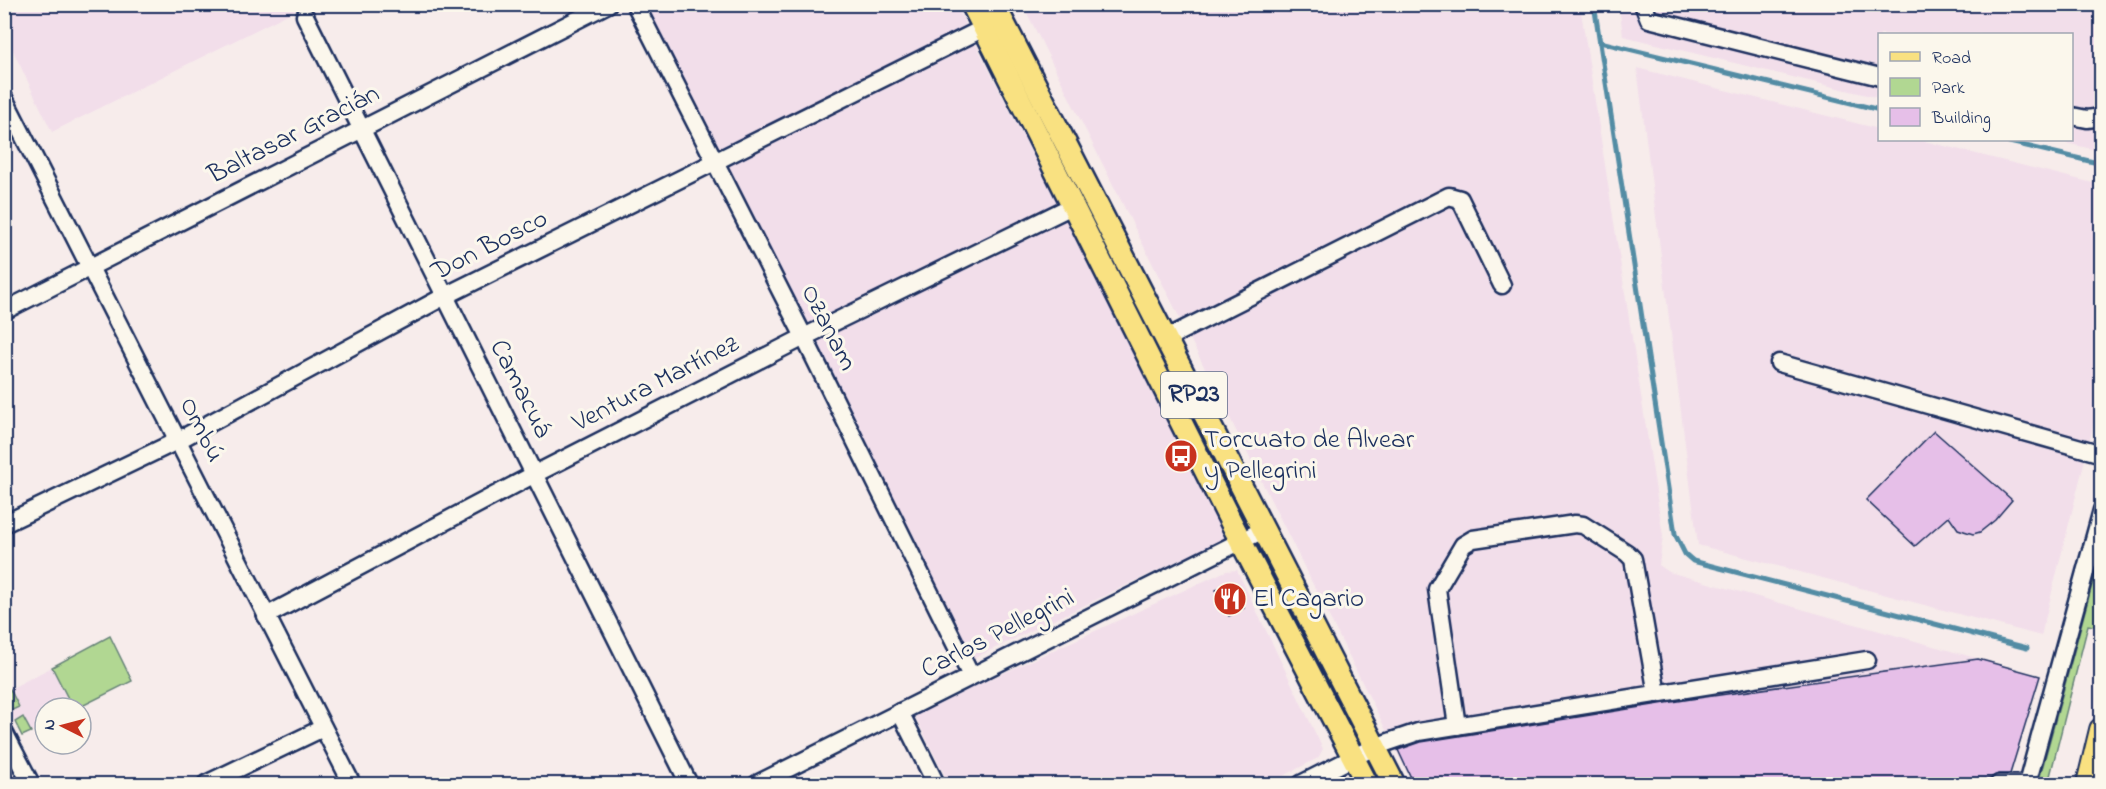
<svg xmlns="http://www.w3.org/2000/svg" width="2106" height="789" viewBox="0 0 2106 789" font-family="'Indie Flower',sans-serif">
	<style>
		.built { fill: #f2deea }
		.green { fill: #b1d792; stroke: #668378; stroke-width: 1.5 }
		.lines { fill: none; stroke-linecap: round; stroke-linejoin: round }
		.stream { stroke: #538ca4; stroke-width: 5 }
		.building { fill: #e6bfe8; stroke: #1b2f5e; stroke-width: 1.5 }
		.minor-casing { stroke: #1b2f5e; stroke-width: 21 }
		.major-casing { stroke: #1b2f5e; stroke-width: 26 }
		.highway-casing { stroke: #1b2f5e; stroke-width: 28 }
		.minor { stroke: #fbf7ec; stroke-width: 16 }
		.major { stroke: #f9e181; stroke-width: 21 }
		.highway { stroke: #f9e181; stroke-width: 24 }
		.labels { text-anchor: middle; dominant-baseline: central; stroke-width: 6; stroke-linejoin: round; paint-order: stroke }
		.shield { fill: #fbf7ec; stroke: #5e6b89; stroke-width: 1.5 }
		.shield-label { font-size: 26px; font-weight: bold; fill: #1b2f5e }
		.street-label { font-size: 27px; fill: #1b2f5e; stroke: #fbf7ec }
		.poi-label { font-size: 27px; fill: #1b2f5e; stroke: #fbf7ec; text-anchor: start }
	</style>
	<rect width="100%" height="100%" fill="#f7eceb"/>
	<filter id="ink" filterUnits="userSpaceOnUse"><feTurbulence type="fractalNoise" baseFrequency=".0167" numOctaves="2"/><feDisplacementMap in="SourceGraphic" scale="12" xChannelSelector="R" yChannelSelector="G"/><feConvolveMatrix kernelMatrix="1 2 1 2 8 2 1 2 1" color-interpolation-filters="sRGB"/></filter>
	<g filter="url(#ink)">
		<g class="built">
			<path d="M5,4H306V5L52,132L5,34Z"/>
			<path d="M646,5H956L1228,537L972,659Z"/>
			<path d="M1023,5H1580L1663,536L1659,565L1669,572L2040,676L2010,775L1946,784H1413Z"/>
			<path d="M1619,5H2101V151L2052,140H2072V34H1880L1879,98L1623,36Z"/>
			<path d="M1637,68L1879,129L1880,140H1920L2101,185V395L2041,636L1698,545Z"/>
			<path d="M1237,570L1323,749L1318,758L1268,784H949L914,714L1226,571Z"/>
			<path d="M52,667L73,708H45V725L31,732L23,717L15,722L10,712L19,706L10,689Z"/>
		</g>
		<g class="green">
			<path d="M2101,552V627L2088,625L2048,784H2038Z"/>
			<path d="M110,636L132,681L78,708H73L52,667Z"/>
			<path d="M10,689L19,707L10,711L5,702L4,692Z"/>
			<path d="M23,717L31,732L22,736L15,722Z"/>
		</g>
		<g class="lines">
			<g class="stream">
				<path d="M1594,4L1675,534L1685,554L1693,561L2027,648"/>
				<path d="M1600,42L1880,110"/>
				<path d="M2001,140L2102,164"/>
			</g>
		</g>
		<g class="building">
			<path d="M1934,431L2012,500L1995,520L1980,532L1973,534L1958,529L1949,516L1915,546L1866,500Z"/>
			<path d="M1231,583L1244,608L1229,616L1216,590Z"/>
			<path d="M1978,659L2040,676L2010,774H1998L1991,778L1946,784H1414L1398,750L1421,742L1691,699Z"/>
		</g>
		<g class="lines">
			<defs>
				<g id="minor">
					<path d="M635,4L804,337L971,676"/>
					<path d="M1643,4L1649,19L1880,77"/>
					<path d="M305,16L689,784"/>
					<path d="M4,98L352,784"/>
					<path d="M2072,116L2087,119L2102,117"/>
					<path d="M4,311L608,4"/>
					<path d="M1165,339L1449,196L1460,199L1502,285"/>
					<path d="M1779,363L2102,454"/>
					<path d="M4,524L177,441L445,296L994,23"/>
					<path d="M266,616L535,474L804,337L1072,206"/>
					<path d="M900,712L936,784"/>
					<path d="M1457,726L1437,589L1463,545L1473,539L1575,524L1583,525L1627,553L1633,559L1657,694"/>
					<path d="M4,732L31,784"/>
					<path d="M206,784L323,728"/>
					<path d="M757,784L1263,530"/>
					<path d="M1301,784L1374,747L1418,732L1867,660"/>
					<path d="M1999,784H2019"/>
					<path d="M2027,784L2102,510"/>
				</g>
				<g id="major">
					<path d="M972,4L1232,524L1367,784"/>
					<path d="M994,4L1394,784"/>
				</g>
				<path id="highway" d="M2089,784L2102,730"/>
			</defs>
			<use href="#minor" class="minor-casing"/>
			<use href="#major" class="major-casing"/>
			<use href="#highway" class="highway-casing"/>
			<use href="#minor" class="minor"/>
			<use href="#major" class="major"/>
			<use href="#highway" class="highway"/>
		</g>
	</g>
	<defs>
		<symbol id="bus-disc" viewBox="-11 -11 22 22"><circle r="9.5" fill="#c8321e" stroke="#fbf7ec"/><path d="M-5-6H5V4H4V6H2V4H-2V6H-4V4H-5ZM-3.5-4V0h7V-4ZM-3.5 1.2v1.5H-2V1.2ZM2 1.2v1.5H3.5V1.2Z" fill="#fff"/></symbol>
		<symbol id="restaurant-disc" viewBox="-11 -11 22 22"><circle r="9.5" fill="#c8321e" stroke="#fbf7ec"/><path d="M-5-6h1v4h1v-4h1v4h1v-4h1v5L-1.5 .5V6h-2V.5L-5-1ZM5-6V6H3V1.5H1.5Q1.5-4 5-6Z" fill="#fff"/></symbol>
	</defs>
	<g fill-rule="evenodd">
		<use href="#bus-disc" x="1162" y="437" width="38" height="38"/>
		<use href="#restaurant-disc" x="1211" y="580" width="38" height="38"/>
	</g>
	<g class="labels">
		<rect class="shield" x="1161" y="372" width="66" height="46" rx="4.5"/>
		<g class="shield-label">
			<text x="1194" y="395">RP23</text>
		</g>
		<g class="street-label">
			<text transform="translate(294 135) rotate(-27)">Baltasar Gracián</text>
			<text transform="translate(490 246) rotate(-27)">Don Bosco</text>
			<text transform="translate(828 328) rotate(63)">Ozanam</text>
			<text transform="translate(656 384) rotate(-27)">Ventura Martínez</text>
			<text transform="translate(520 389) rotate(63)">Camacuá</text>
			<text transform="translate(201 430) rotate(63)">Ombú</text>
			<text transform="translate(998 634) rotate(-27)">Carlos Pellegrini</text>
		</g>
		<g class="poi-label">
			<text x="1204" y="440">Torcuato de Alvear<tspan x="1204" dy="31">y Pellegrini</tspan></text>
			<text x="1253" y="599">El Cagario</text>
		</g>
	</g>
	<rect width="2106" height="789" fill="none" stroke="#fbf7ec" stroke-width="24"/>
	<rect x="12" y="12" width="2082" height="765" fill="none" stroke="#1b2f5e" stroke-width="2" filter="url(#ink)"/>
	<rect x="1878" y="33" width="195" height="108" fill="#fbf7ec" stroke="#a1a7b3" stroke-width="1.5"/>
	<rect x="1890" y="52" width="30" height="9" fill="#f9e181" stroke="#a1a7b3" stroke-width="1.5"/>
	<text x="1932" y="63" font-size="18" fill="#1b2f5e">Road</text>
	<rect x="1890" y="78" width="30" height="18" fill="#b1d792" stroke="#a1a7b3" stroke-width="1.5"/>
	<text x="1932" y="93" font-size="18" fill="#1b2f5e">Park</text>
	<rect x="1890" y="108" width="30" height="18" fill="#e6bfe8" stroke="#a1a7b3" stroke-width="1.5"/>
	<text x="1932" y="123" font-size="18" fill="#1b2f5e">Building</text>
	<g transform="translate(63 726) rotate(276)"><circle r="28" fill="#fbf7ec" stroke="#a1a7b3" stroke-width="1.5"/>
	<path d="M0-4.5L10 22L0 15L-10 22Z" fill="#c8321e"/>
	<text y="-9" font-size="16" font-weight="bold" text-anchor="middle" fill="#1b2f5e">N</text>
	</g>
</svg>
